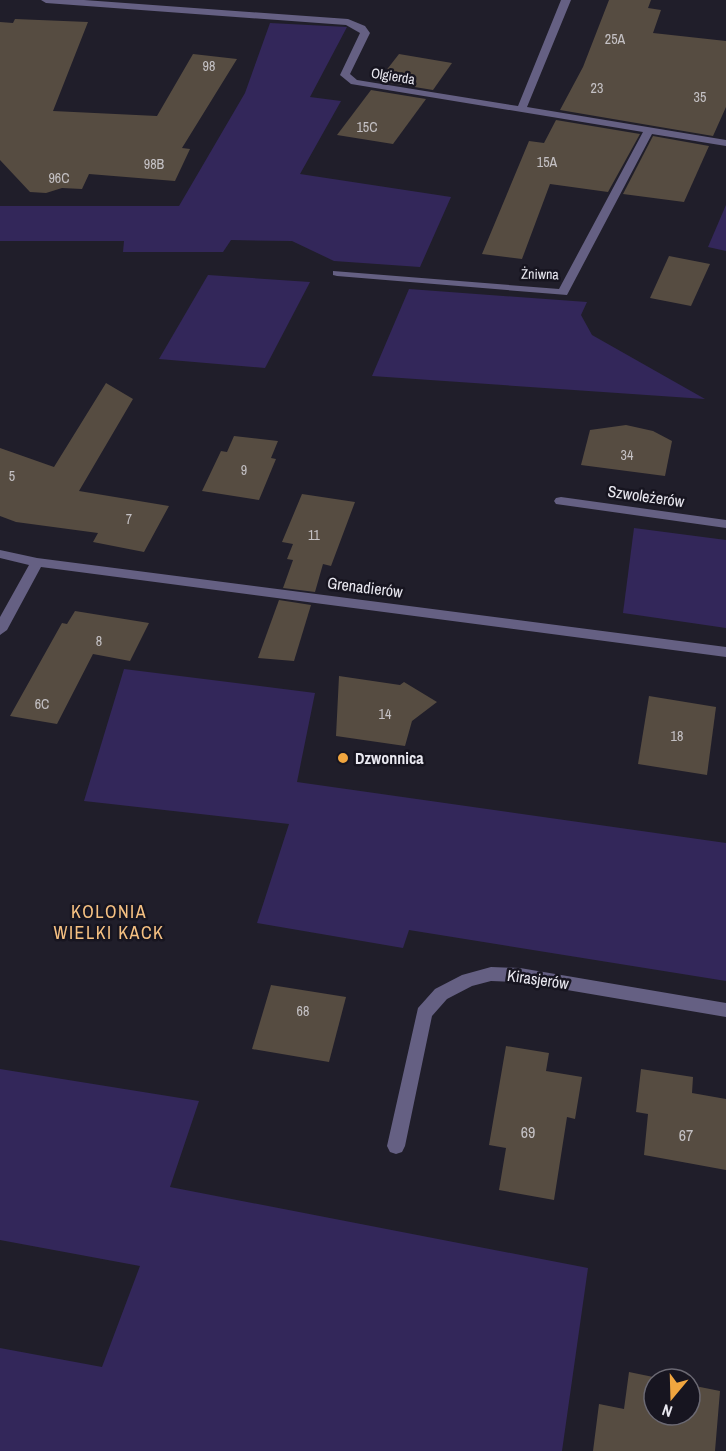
<svg xmlns="http://www.w3.org/2000/svg" width="726" height="1451" viewBox="0 0 726 1451" font-family="'Archivo Narrow',sans-serif">
	<style>
		.green { fill: #33275a }
		.building { fill: #564c41 }
		.lines { fill: none; stroke-linecap: round; stroke-linejoin: round }
		.minor { fill: #656083; fill-rule: evenodd }
		.poi-dot { fill: #f1a63f; stroke: #171520; stroke-width: 2 }
		.labels { text-anchor: middle; dominant-baseline: central; stroke-width: 5; stroke-linejoin: round; paint-order: stroke }
		.number-label { font-size: 14px; fill: #c4c1c4 }
		.far-street-label { font-size: 14px; fill: #e9e8f0; stroke: #171520 }
		.street-label { font-size: 16px; fill: #e9e8f0; stroke: #171520 }
		.poi-label { font-size: 16px; font-weight: bold; fill: #e9e8f0; stroke: #171520; text-anchor: start }
		.near-number-label { font-size: 16px; fill: #c4c1c4 }
		.neighbourhood-label { font-size: 18px; letter-spacing: 1.5px; fill: #f6c182; stroke: #171520 }
	</style>
	<rect width="100%" height="100%" fill="#201e2a"/>
	<g class="green">
		<path d="M270,23L347,27L310,97L341,101L300,174L451,197L420,267L334,261L292,241L231,240L223,252H123L124,241H0V206H179L245,93Z"/>
		<path d="M726,205V251L708,247Z"/>
		<path d="M208,275L310,282L265,368L159,359Z"/>
		<path d="M409,289L587,302L581,315L592,335L705,399L372,376Z"/>
		<path d="M634,528L726,540V628L623,613Z"/>
		<path d="M124,669L315,693L297,782L726,843V981L409,930L403,948L257,923L289,824L84,801Z"/>
		<path d="M0,1069L199,1101L170,1187L588,1268L562,1451H0V1348L102,1367L140,1266L0,1240Z"/>
	</g>
	<g class="building">
		<path d="M609,0H651L648,8L661,10L653,33L726,41V107L713,136L560,110L583,67Z"/>
		<path d="M15,19L88,22L53,111L157,116L193,54L237,59L182,148L190,149L175,181L89,174L82,189L62,188L46,193L30,192L0,160V22L13,23Z"/>
		<path d="M399,54L452,63L433,90L378,81Z"/>
		<path d="M371,90L426,99L393,144L337,135Z"/>
		<path d="M556,120L640,134L608,192L550,184L522,259L482,254L529,141L544,143Z"/>
		<path d="M653,136L709,146L684,202L623,194Z"/>
		<path d="M669,256L710,264L691,306L650,298Z"/>
		<path d="M106,383L133,399L79,491L169,506L144,552L93,542L98,533L16,522L0,516V448L54,467Z"/>
		<path d="M626,425L653,431L672,441L665,476L581,465L590,430Z"/>
		<path d="M234,436L278,441L271,458L276,459L259,500L202,491L221,451L227,452Z"/>
		<path d="M302,494L355,502L331,566L323,564L315,592L283,588L293,560L287,559L293,544L282,542Z"/>
		<path d="M279,600L311,605L294,661L258,658Z"/>
		<path d="M75,611L149,623L130,661L93,654L57,724L10,716L62,623L67,624Z"/>
		<path d="M339,676L400,685L404,682L437,702L412,721L405,746L336,736Z"/>
		<path d="M649,696L716,707L707,775L638,764Z"/>
		<path d="M271,985L346,997L329,1062L252,1049Z"/>
		<path d="M506,1046L549,1053L546,1071L582,1077L575,1119L567,1117L554,1200L499,1190L506,1148L489,1145Z"/>
		<path d="M641,1069L693,1077L692,1093L726,1099V1170L644,1155L648,1114L636,1112Z"/>
		<path d="M629,1372L663,1379H654V1415H690V1385L720,1391L715,1451H593L599,1404L624,1409Z"/>
	</g>
	<g class="lines">
		<g class="minor">
			<path d="M41,0H84L348,19L365,26L370,33L350,74L357,80L518,106L561,0H571L527,107L726,140V146L652,134L567,295L337,276L333,275V271L559,289L643,132L351,84L340,75L360,33L346,25L46,3Z"/>
			<path d="M561,497L726,520V528L556,504L554,501L556,498Z"/>
			<path d="M0,550L37,558L726,647V657L41,567L7,630L0,635V617L29,565L0,558Z"/>
			<path d="M491,967L520,968L726,1003V1017L520,982L491,981L472,986L447,999L432,1016L405,1146L402,1152L396,1154L390,1152L387,1146L418,1008L435,989L462,975Z"/>
		</g>
	</g>
	<circle class="poi-dot" cx="343" cy="758" r="6"/>
	<g class="labels">
		<g class="number-label">
			<text x="615" y="39">25A</text>
			<text x="209" y="66">98</text>
			<text x="597" y="88">23</text>
			<text x="700" y="97">35</text>
			<text x="367" y="127">15C</text>
			<text x="547" y="162">15A</text>
			<text x="154" y="164">98B</text>
			<text x="59" y="178">96C</text>
			<text x="627" y="455">34</text>
			<text x="244" y="470">9</text>
			<text x="12" y="476">5</text>
			<text x="129" y="519">7</text>
			<text x="314" y="535">11</text>
			<text x="99" y="641">8</text>
			<text x="42" y="704">6C</text>
			<text x="385" y="714">14</text>
			<text x="677" y="736">18</text>
			<text x="303" y="1011">68</text>
		</g>
		<g class="far-street-label">
			<text transform="translate(393 76) rotate(9)">Olgierda</text>
			<text transform="translate(540 274) rotate(1)">Żniwna</text>
		</g>
		<g class="street-label">
			<text transform="translate(646 496) rotate(8)">Szwoleżerów</text>
			<text transform="translate(365 587) rotate(7)">Grenadierów</text>
			<text transform="translate(538 979) rotate(8)">Kirasjerów</text>
		</g>
		<g class="poi-label">
			<text x="355" y="758">Dzwonnica</text>
		</g>
		<g class="near-number-label">
			<text x="528" y="1132">69</text>
			<text x="686" y="1135">67</text>
		</g>
		<g class="neighbourhood-label">
			<text x="109" y="911">KOLONIA<tspan x="109" dy="21">WIELKI KACK</tspan></text>
		</g>
	</g>
	<g transform="translate(672 1397) rotate(199)"><circle r="28" fill="#171520" stroke="#6b6973" stroke-width="1.5"/>
	<path d="M0-4.5L10 22L0 15L-10 22Z" fill="#f1a63f"/>
	<text y="-9" font-size="16" font-weight="bold" text-anchor="middle" fill="#e9e8f0">N</text>
	</g>
</svg>
